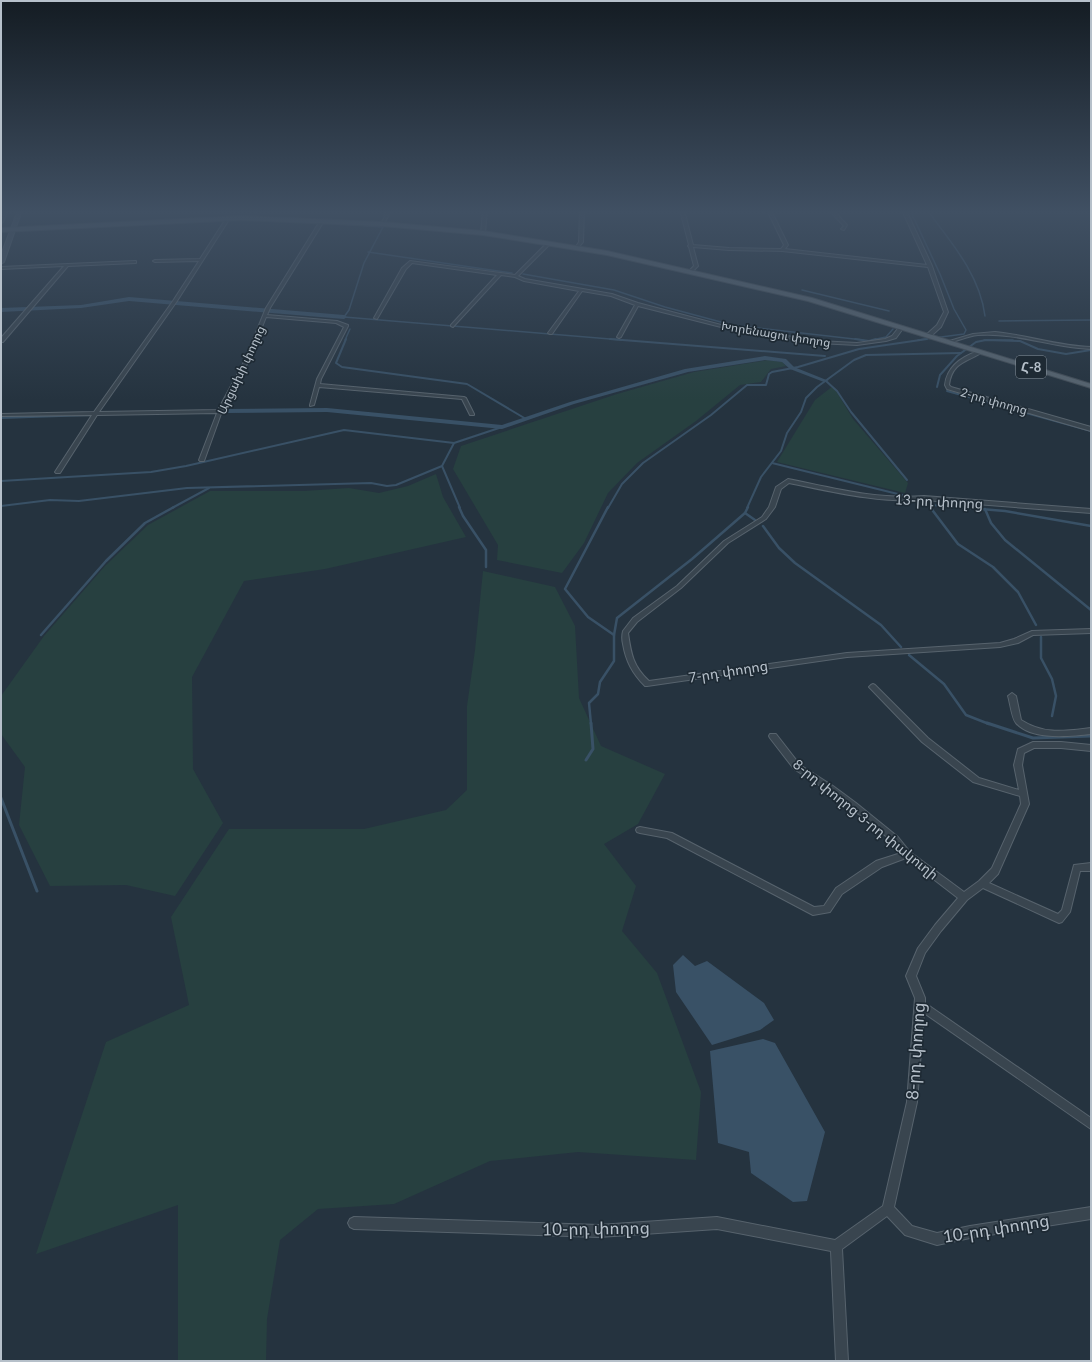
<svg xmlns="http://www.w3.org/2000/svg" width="1092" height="1362" viewBox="0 0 1092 1362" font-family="Lato,'Noto Sans Armenian',sans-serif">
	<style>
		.green { fill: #274040 }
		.water { fill: #395166 }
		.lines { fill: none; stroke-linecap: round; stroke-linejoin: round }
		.stream-far3 { stroke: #395166; stroke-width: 1.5 }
		.stream-far2 { stroke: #395166; stroke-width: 2 }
		.stream-far1 { stroke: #395166; stroke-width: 2.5 }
		.stream { stroke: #395166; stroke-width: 3 }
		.canal { fill: #395166; fill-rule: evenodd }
		.street-casing { stroke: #57636d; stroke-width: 2 }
		.secondary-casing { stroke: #57636d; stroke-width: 2 }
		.primary-casing { stroke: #434e58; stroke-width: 2 }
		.street { fill: #39454f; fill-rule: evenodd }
		.secondary { fill: #485462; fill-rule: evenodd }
		.primary { fill: #57646f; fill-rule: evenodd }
		.labels { text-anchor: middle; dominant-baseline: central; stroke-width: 3.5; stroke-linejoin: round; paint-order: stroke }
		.far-street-label { font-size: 12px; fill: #b6c0ca; stroke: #1e2a34 }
		.shield { fill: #1e2a34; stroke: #88939d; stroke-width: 1 }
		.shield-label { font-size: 13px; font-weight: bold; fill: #b6c0ca }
		.street-label { font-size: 14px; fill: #b6c0ca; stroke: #1e2a34 }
		.near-street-label { font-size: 17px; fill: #b6c0ca; stroke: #1e2a34 }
	</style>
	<rect width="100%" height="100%" fill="#25333f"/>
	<g class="green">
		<path d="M768,360L782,362L786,366L771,369L761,382L740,385L696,421L637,463L608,493L584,543L562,573L497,560L498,545L453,469L461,446L617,394L694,372Z"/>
		<path d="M833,386L853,419L908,483L905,493L777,462L815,400Z"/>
		<path d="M436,474L443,497L466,537L325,569L244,581L192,677L193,769L223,823L175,896L126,885L50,886L19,825L25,767L1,734V696L44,636L105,566L148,525L210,491H304L349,488L379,493L408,486Z"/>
		<path d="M483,571L555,587L575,626L579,698L601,746L665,774L638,824L604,844L636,886L622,931L657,973L701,1092L696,1160L578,1152L490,1161L394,1204L318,1209L280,1240L267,1319L266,1361H178V1205L36,1254L106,1042L189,1005L171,917L229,829H364L446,810L467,790V706L475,650Z"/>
	</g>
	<g class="water">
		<path d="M683,955L695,966L707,961L764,1003L774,1020L760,1030L712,1045L676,992L673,965Z"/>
		<path d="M763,1039L775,1043L825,1132L807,1201L793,1202L751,1173L749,1152L718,1143L710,1051Z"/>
	</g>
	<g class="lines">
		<g class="stream-far3">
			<path d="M910,210L940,274L954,309L966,330L964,334L918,340"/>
			<path d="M927,210C951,242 980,275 985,316"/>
			<path d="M339,224L383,227L364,263L349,310L344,317L622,340"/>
			<path d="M368,252L512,273"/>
			<path d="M523,274L614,290L665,307L732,325L863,340"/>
			<path d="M802,290L889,311"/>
			<path d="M999,321L1091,320"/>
			<path d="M345,340L350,329"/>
			<path d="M872,340L886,337L893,329"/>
			<path d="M984,340H1013"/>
		</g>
		<g class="stream-far2">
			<path d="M346,339L336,363L342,367L467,384L526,419"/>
			<path d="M610,339L825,356"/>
			<path d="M855,339L869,341L876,339"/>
			<path d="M826,381L837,391L851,412L907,480"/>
			<path d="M937,387L940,375L957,356L976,342L986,340L1020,341L1038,349L1066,354L1091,350"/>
			<path d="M947,391L1091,431"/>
			<path d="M772,463L910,497L919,504L968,508"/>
			<path d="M442,466L460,508"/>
			<path d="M1,481L151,472L186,466L344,430L454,443L502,427"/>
			<path d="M929,505L931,508"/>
			<path d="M1,506L50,500L79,501L187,488L371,483L387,486L396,485L442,466L454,443"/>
			<path d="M172,508L209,488"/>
			<path d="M608,508L622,484L643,463L711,415L747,385H766L769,374L772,372L798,367L859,349L927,339"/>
			<path d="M747,508L761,477L781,451L787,433L801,412L806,398L817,387L854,360L866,355L961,353"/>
		</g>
		<g class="stream-far1">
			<path d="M459,507L463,516L486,550V567"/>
			<path d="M608,507L565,589L588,617L614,635"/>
			<path d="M930,507L958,544L993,567L1018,592L1036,625"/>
			<path d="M956,507L1005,511L1091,526"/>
			<path d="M985,509L991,523L1005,540L1091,610"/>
			<path d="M745,513L755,520"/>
			<path d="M763,526L779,548L795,563L881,625L901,647"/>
			<path d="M41,635L106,561L145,523L174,507"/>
			<path d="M1041,637V658L1052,679L1056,696L1052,716"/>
			<path d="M909,655L944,684L966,715L989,724"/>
			<path d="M591,724L589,703L598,694L600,682L614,661V635L617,618L692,559L745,513L748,507"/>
		</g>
		<g class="stream">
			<path d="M987,723L1033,738L1091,736"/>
			<path d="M586,760L593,749L591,723"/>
			<path d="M1,798L37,891"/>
		</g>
		<g class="canal">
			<path d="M129,297L344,315L347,317L344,319L129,301L81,308L1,312V308L81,305Z"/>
			<path d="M765,356L786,359L794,367L829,381L824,382L790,369L782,362L765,360L688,372L574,404L502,429L327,412L226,413L223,411L226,409L327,408L502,425L570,402L685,369Z"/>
			<path d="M89,413L92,415L91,416L1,419V415Z"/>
		</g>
		<defs>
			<g id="street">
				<path d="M4,210H8L3,222L1,223V218Z"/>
				<path d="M387,210H391L384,224L381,225Z"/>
				<path d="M483,210H487L485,233L483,234L481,233Z"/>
				<path d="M580,210H584L583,242L577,249L575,248L579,242Z"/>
				<path d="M680,210H684L693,245L729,248L781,249L784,245L767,210H771L788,245L785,249L927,265L902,210H906L932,266L948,312L941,327L930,337H926V335L937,325L944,312L928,267L782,251L729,250L693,247L698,266L691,273H689V271L694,266L689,247L688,246L689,245Z"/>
				<path d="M829,210H833L847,225L844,230L841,229L844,226Z"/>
				<path d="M227,217L230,218L177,301L99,412L218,410L244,362L266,308L320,221L322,220L324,221L270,308L267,315L337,321L348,325V326L321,379L320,384L464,397L466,398L474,414V415H470L462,399L319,387L314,405L310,406V405L317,379L344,327L336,323L266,317L248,362L222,411L204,461H200L199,460L217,413L97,415L60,473H56L55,472L92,415L1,416V414L94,412L173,301L199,261L155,262L153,261L155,260L200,259Z"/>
				<path d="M548,242L551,243L518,276L525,279L612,294L638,303L725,326L818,341L857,343L885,339L892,336L900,326L904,327L896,338L886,341L857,345L818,343L725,328L638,306L621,337L619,338L617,337L635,305L611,296L582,291L552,334H550L548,333L579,291L524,281L515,277L501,275L453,327L451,326V325L497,275L412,263L406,269L377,319L374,318L402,268L410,261L515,275Z"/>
				<path d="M135,261H136V263L68,266L3,342H1V338L64,266L1,269V267Z"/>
				<path d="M995,332C1027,335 1058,346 1091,347V349C1053,348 1016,332 978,335C967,336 958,341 948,343L946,342L973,334Z"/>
				<path d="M979,351L983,352C967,362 952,362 949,385L951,387L1091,427V431L947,389L945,385C947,366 963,356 979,351Z"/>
				<path d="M788,479C833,488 877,500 924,496L1091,509V513L924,500C878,503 834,492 789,483L781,489L775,507L766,519L728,543L681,588L637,622L628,633C631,654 633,666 649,681L847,653L1000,643L1014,639L1032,631L1091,629V633L1033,635L1018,643L1000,647L847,657L647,686H645C632,673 626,661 623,644C622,640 622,635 623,631L633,618L677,586L724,541L762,517L769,507L776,487Z"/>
				<path d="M873,684L875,685L928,738L979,778L1019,790L1014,765L1018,749L1033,742H1061L1091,745V751L1061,748H1034L1024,753L1022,765L1029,804L998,874L989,883L1058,914L1062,910L1074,865L1091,863V871H1080L1070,912L1062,922L1059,923L983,888L967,900L941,931L925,953L916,976L925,998V1003L1091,1118V1129L924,1013L917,1102L894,1207L912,1226L937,1233L970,1226L1091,1207V1219L970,1238L937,1245L905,1235L887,1216L842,1249L848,1361H836L831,1251L717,1229L599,1237L354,1229L350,1227L348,1223L350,1219L354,1217L599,1225L717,1217L835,1240L883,1206L907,1102L915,998L906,976L918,948L935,925L958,898L906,858L882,867L842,894L830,912L813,915L667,838L640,833L637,832L636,830L637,828L640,827L672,833L814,907L824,906L836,888L876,861L901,853L892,841L850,807L827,790L794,769L770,738L769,736L770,734H776L800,765L833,786L856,803L898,837L910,852L964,892L979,881L992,868L1021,804L1020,796L973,782L922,742L871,689L869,687L871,685Z"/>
				<path d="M1012,693L1016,696L1021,720C1044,735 1065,731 1091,728V734C1070,736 1032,741 1016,723C1012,719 1010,702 1008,696Z"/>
			</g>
			<path id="secondary" d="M18,210H22L4,262L1,264V255Z"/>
			<path id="primary" d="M241,216L382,222L483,231L607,251L812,298L1091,384V388L808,301L607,255L483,235L382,226L241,220L1,232V228Z"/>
		</defs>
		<use href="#street" class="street-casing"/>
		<use href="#secondary" class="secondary-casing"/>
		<use href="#primary" class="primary-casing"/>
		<use href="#street" class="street"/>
		<use href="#secondary" class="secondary"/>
		<use href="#primary" class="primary"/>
	</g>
	<linearGradient id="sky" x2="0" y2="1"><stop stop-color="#141c23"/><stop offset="0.53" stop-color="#405063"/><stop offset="1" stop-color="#405063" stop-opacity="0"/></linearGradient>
	<rect width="1092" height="400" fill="url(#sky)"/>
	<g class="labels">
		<g class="far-street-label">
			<text transform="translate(776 334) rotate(9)">Խորենացու փողոց</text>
			<text transform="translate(241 370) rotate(-65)">Արցախի փողոց</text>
			<text transform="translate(994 401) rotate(16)">2-րդ փողոց</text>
		</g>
		<rect class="shield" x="1016" y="356" width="30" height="22" rx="3"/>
		<g class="shield-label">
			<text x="1031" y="367">Հ-8</text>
		</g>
		<g class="street-label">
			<text transform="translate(939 501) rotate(3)">13-րդ փողոց</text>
			<text transform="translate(728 671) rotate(-9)">7-րդ փողոց</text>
			<text transform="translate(866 819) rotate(39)">8-րդ փողոց 3-րդ փակուղի</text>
		</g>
		<g class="near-street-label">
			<text transform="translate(915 1051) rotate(-86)">8-րդ փողոց</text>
			<text transform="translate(596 1228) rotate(-1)">10-րդ փողոց</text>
			<text transform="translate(996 1228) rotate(-9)">10-րդ փողոց</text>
		</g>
	</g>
	<rect width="1092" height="1362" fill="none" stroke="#b6c0ca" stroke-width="4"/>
</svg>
